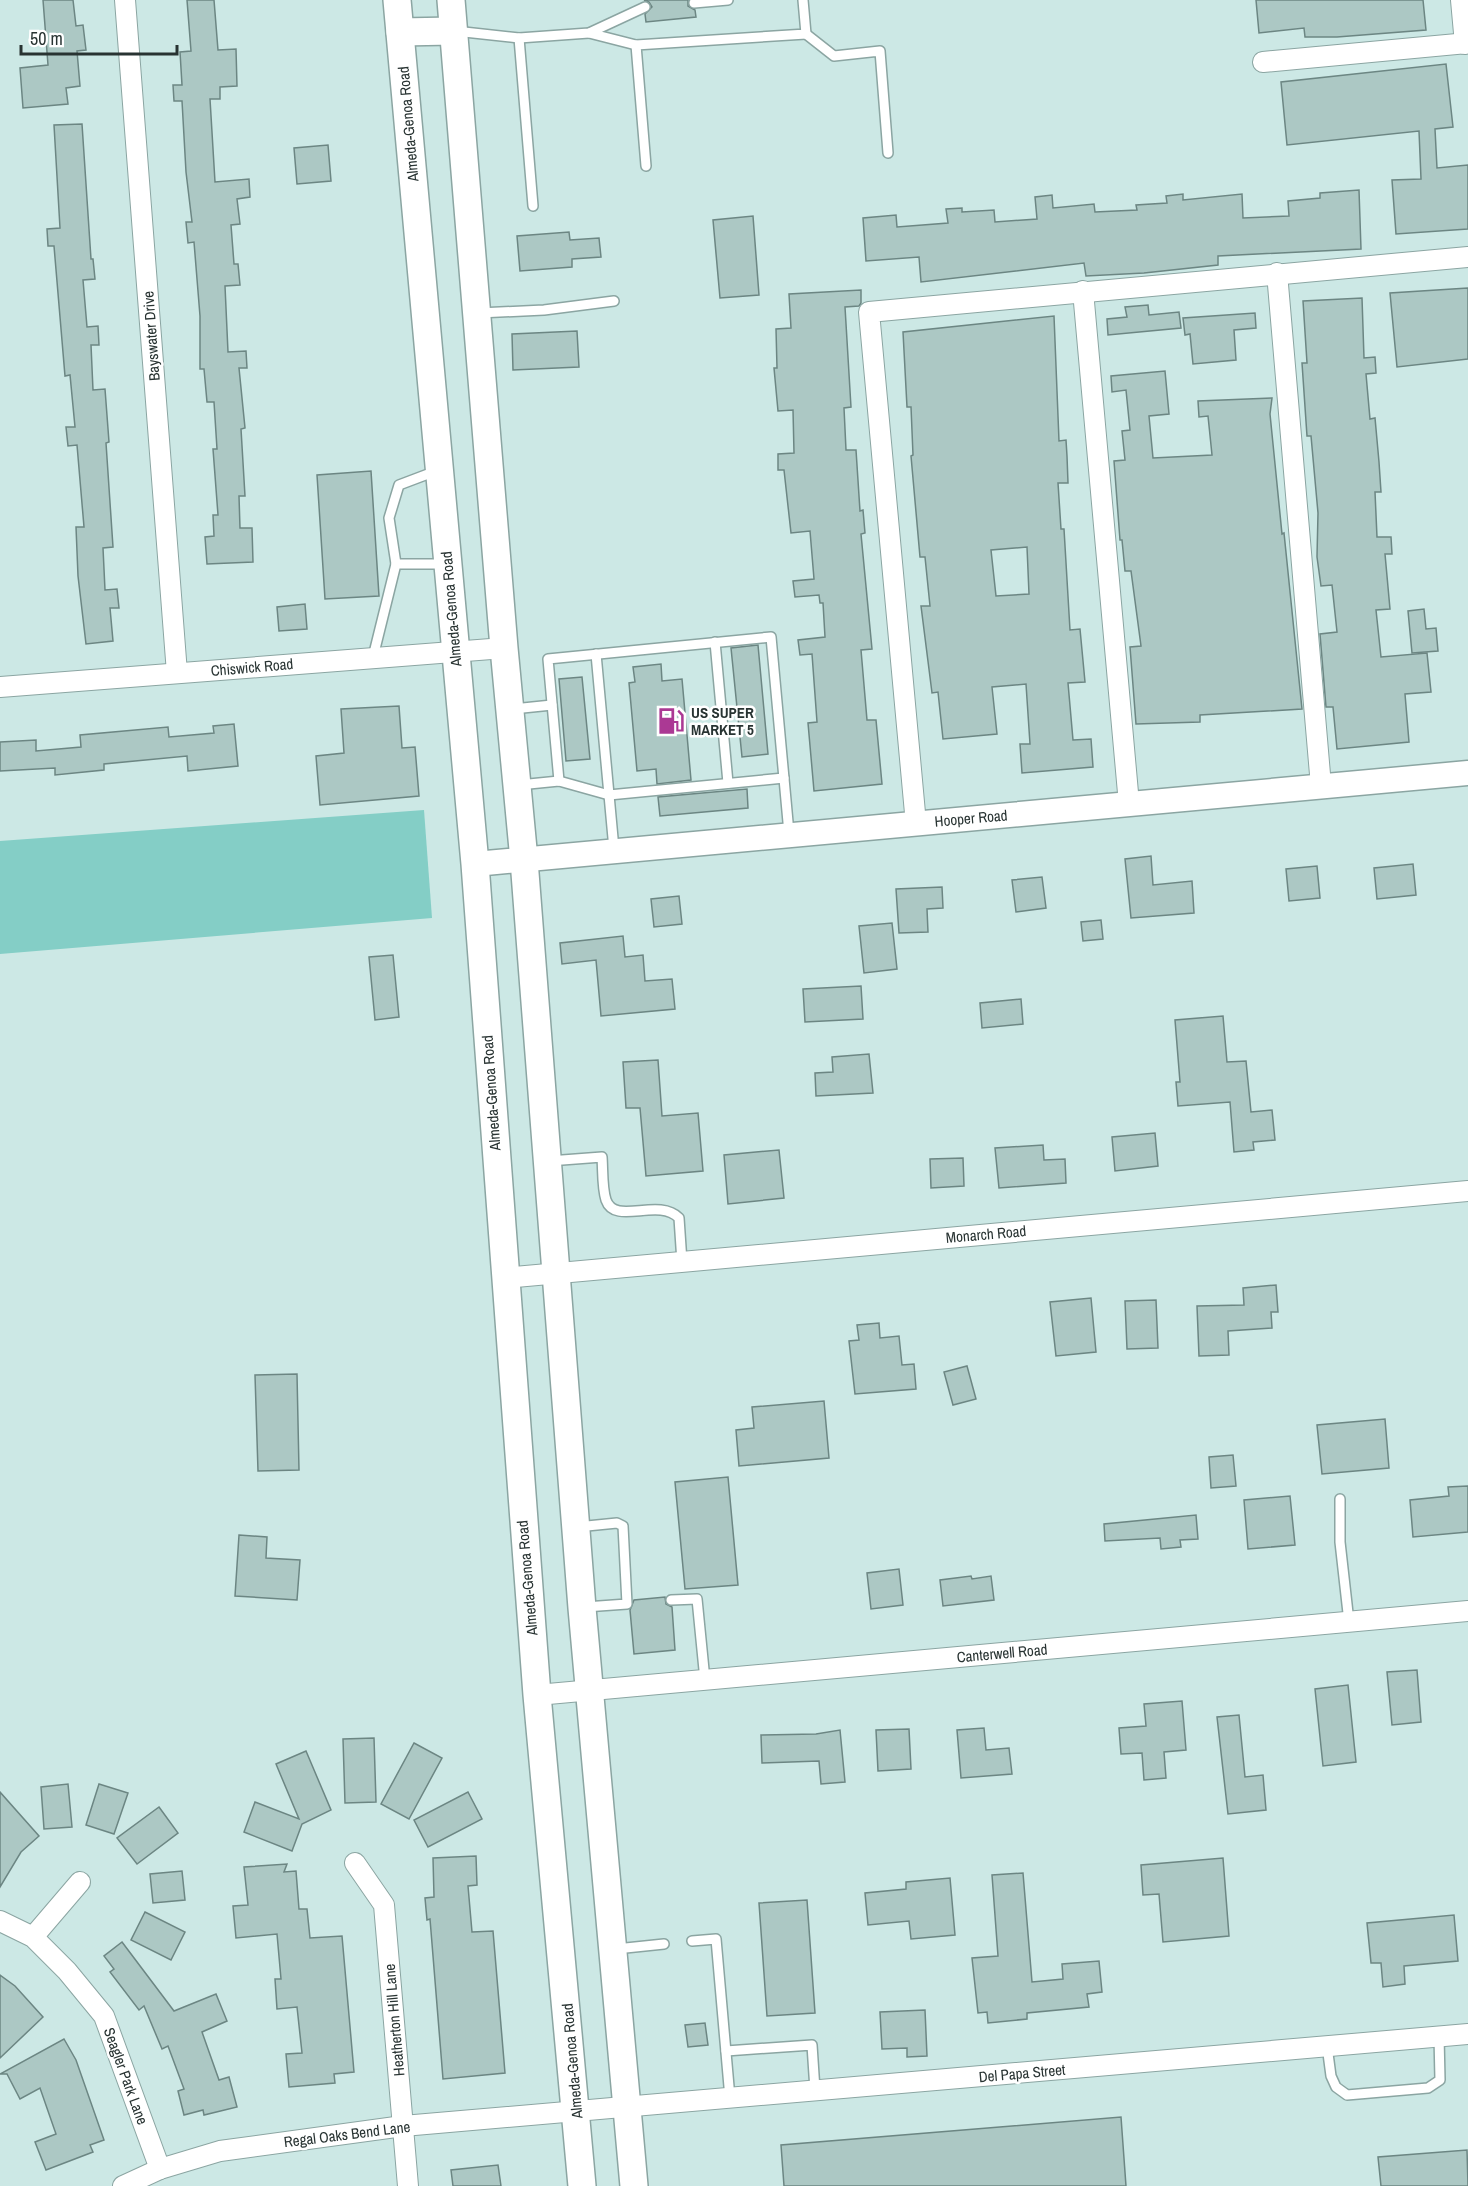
<svg xmlns="http://www.w3.org/2000/svg" width="1468" height="2186" viewBox="0 0 1468 2186" font-family="'Archivo Narrow',sans-serif">
	<style>
		.green { fill: #84cec6 }
		.building { fill: #acc8c4; stroke: #6c8683; stroke-width: 1.5; fill-rule: evenodd }
		.lines { fill: none; stroke-linecap: round; stroke-linejoin: round }
		.service-casing { stroke: #8ba5a2; stroke-width: 12 }
		.minor-casing { stroke: #8ba5a2; stroke-width: 22 }
		.tertiary-casing { stroke: #8ba5a2; stroke-width: 27 }
		.secondary-casing { stroke: #8ba5a2; stroke-width: 30 }
		.service { stroke: #fff; stroke-width: 9 }
		.minor { stroke: #fff; stroke-width: 20 }
		.tertiary { stroke: #fff; stroke-width: 24 }
		.secondary { stroke: #fff; stroke-width: 27 }
		.labels { text-anchor: middle; dominant-baseline: central; stroke-width: 5; stroke-linejoin: round; paint-order: stroke }
		.street-label { font-size: 15px; fill: #283332; stroke: #fff }
		.poi-label { font-size: 15px; font-weight: bold; fill: #283332; stroke: #fff; text-anchor: start }
	</style>
	<rect width="100%" height="100%" fill="#cce8e5"/>
	<path class="green" d="M424,810L432,918L0,954V841Z"/>
	<g class="building">
		<path d="M43,0H73L76,26L83,25L86,50L77,51L80,86L66,88L68,104L23,108L20,68L48,65Z"/>
		<path d="M187,0H214L218,50L236,49L237,86L220,87V99H210L215,182L249,179L250,197L237,199L240,224L231,225L234,264H238L240,285L225,286L228,352L246,351L247,368H239L245,428L241,429L245,496H239L240,528H252L253,562L207,564L205,537L214,536L213,515H218L213,449H217L214,402H207L204,369H200V316L194,242L188,243L186,222H192L186,172L182,101H174L173,85H182L180,52L191,51Z"/>
		<path d="M644,0H688V6L695,10L696,17L646,22L645,14L652,7L649,2Z"/>
		<path d="M1256,0H1423L1426,30L1337,37H1305L1304,28L1259,33Z"/>
		<path d="M1446,64L1453,127L1435,129L1437,168L1468,165V229L1396,234L1392,180L1421,179L1419,131L1287,145L1281,82Z"/>
		<path d="M82,124L91,259H93L95,279L83,280L87,327L98,326L99,345H91L93,390L105,389L109,442L106,443L113,547L103,548L105,590L117,589L119,608H110L113,641L86,644L78,576L76,527H84L77,445L68,446L66,427H75L70,375L65,376L54,246H48L47,229L60,228L54,125Z"/>
		<path d="M328,145L331,181L297,184L294,148Z"/>
		<path d="M1359,190L1361,249L1218,256V265L1144,273L1086,276L1084,263L921,282L919,257L866,261L863,218L896,215L897,227L948,223L946,209L962,208V212L994,210L995,222L1037,219L1035,197L1052,195L1053,208L1094,204L1095,212L1137,210L1136,205L1167,203L1166,196L1183,194V200L1242,194L1243,218L1289,216L1288,201L1320,198V193Z"/>
		<path d="M753,216L759,295L720,298L713,220Z"/>
		<path d="M569,232L570,240L599,238L601,257L572,259V267L520,271L517,236Z"/>
		<path d="M1468,288V359L1397,367L1390,293Z"/>
		<path d="M861,290V303L859,306L845,307L851,407L844,408L846,450H856L860,511L863,510L865,533L861,534L872,649L861,650L867,720H876L882,784L814,791L808,723L817,722L812,654L800,655L798,640L825,637L823,603H820L819,595L795,597L793,581L814,579L810,531L791,533L784,470H778V454L794,453L793,410L778,411L774,368H777L776,329L791,328L789,294Z"/>
		<path d="M1362,298L1364,358L1375,357L1376,373L1366,374L1370,419L1375,418L1379,462L1381,492H1375L1377,537H1391L1392,554H1385L1390,609L1376,610L1381,657L1427,653L1431,692L1405,694L1409,742L1337,749L1333,707H1326L1320,634L1337,632L1332,585L1321,586L1317,557L1318,513L1311,436H1307L1302,363H1307L1303,301Z"/>
		<path d="M1148,305L1149,315L1179,312L1181,328L1108,335L1107,319L1127,317L1125,307Z"/>
		<path d="M1255,313L1256,328L1234,330L1236,360L1193,364L1190,334L1185,335L1183,318Z"/>
		<path d="M1054,316L1059,441L1066,440L1067,456L1068,483H1058L1061,529H1064L1070,630L1080,629L1085,682L1068,683L1073,740L1091,739L1093,767L1022,773L1020,744H1030L1026,684L992,687L997,734L943,739L938,692L932,693L921,606H930L925,557H920L911,456L913,455L911,407H907L903,332ZM1027,547L1029,594L996,596L991,550Z"/>
		<path d="M577,331L579,367L513,370L512,334Z"/>
		<path d="M1165,371L1169,414L1149,416L1153,458L1212,455L1208,416L1199,417L1198,401L1272,398L1270,414L1282,534L1284,533L1302,709L1200,715V722L1136,724L1130,647L1141,646L1131,571H1125L1122,540H1120L1114,461L1125,460L1122,431L1130,430L1126,390L1112,392L1111,376Z"/>
		<path d="M371,471L379,596L325,599L317,475Z"/>
		<path d="M305,604L307,629L279,631L277,607Z"/>
		<path d="M1424,609L1426,629L1436,628L1438,651L1412,653L1408,611Z"/>
		<path d="M758,645L768,754L742,757L731,648Z"/>
		<path d="M661,664L662,681L682,679L691,780L657,784L656,769L637,771L629,683L635,682L633,667Z"/>
		<path d="M582,677L590,759L566,761L559,679Z"/>
		<path d="M399,706L402,748L415,747L419,796L320,805L316,756L344,753L341,709Z"/>
		<path d="M234,724L238,766L188,771L187,756L104,764V770L55,775V768L0,771V742L36,740V751L81,747L80,735L168,727L169,737L214,733L213,726Z"/>
		<path d="M747,789L748,808L660,816L658,797Z"/>
		<path d="M1151,856L1153,885L1192,881L1194,913L1131,918L1125,859Z"/>
		<path d="M1413,864L1416,895L1377,899L1374,868Z"/>
		<path d="M1317,866L1320,898L1289,901L1286,869Z"/>
		<path d="M1042,877L1046,908L1016,912L1012,880Z"/>
		<path d="M942,887L943,908L927,909L928,932L899,933L896,889Z"/>
		<path d="M679,896L682,924L654,927L651,899Z"/>
		<path d="M1101,920L1103,939L1083,941L1081,922Z"/>
		<path d="M892,923L897,969L864,973L859,926Z"/>
		<path d="M623,936L625,957L643,955L645,981L672,979L675,1009L601,1016L596,960L562,964L560,943Z"/>
		<path d="M393,955L399,1017L375,1020L369,957Z"/>
		<path d="M861,986L863,1019L805,1022L803,989Z"/>
		<path d="M1021,999L1023,1024L982,1028L980,1003Z"/>
		<path d="M1223,1016L1227,1062L1246,1061L1251,1112L1272,1110L1275,1140L1253,1142L1254,1150L1234,1152L1230,1102L1178,1106L1176,1082H1180L1175,1020Z"/>
		<path d="M869,1054L873,1093L816,1096L815,1073L833,1072L832,1057Z"/>
		<path d="M658,1060L662,1116L698,1113L703,1171L646,1176L640,1108H626L623,1062Z"/>
		<path d="M1155,1133L1158,1166L1115,1171L1112,1137Z"/>
		<path d="M1043,1145L1044,1160L1065,1159L1066,1183L999,1188L995,1148Z"/>
		<path d="M779,1150L784,1198L728,1204L724,1155Z"/>
		<path d="M963,1158L964,1186L931,1188L930,1159Z"/>
		<path d="M1276,1285L1278,1312H1271L1272,1328L1228,1331L1229,1355L1199,1356L1197,1306L1244,1305L1243,1288Z"/>
		<path d="M1091,1298L1096,1352L1056,1356L1050,1302Z"/>
		<path d="M1156,1300L1158,1348L1127,1349L1125,1301Z"/>
		<path d="M879,1323L880,1338L899,1336L902,1365L914,1364L916,1389L855,1394L849,1341L859,1340L857,1325Z"/>
		<path d="M967,1366L976,1399L953,1405L944,1372Z"/>
		<path d="M297,1374L299,1470L258,1471L255,1375Z"/>
		<path d="M824,1401L829,1458L739,1466L736,1430L754,1428L752,1407Z"/>
		<path d="M1385,1419L1389,1468L1322,1474L1317,1425Z"/>
		<path d="M1233,1455L1236,1486L1211,1488L1209,1457Z"/>
		<path d="M728,1477L738,1585L685,1589L675,1482Z"/>
		<path d="M1468,1486V1532L1413,1537L1410,1500L1449,1496L1448,1487Z"/>
		<path d="M1290,1496L1295,1545L1248,1549L1244,1500Z"/>
		<path d="M1196,1515L1198,1539L1180,1540L1181,1547L1161,1549L1160,1538L1105,1541L1104,1524Z"/>
		<path d="M239,1535L267,1537L266,1558L300,1560L297,1600L235,1596Z"/>
		<path d="M899,1569L903,1605L871,1609L867,1573Z"/>
		<path d="M971,1576L972,1579L991,1576L994,1600L943,1606L940,1580Z"/>
		<path d="M665,1597L666,1604L672,1607L675,1650L634,1654L630,1610L634,1600Z"/>
		<path d="M1417,1670L1421,1722L1392,1725L1387,1672Z"/>
		<path d="M1348,1685L1356,1762L1323,1766L1315,1689Z"/>
		<path d="M1182,1701L1186,1750L1164,1752L1166,1778L1144,1780L1142,1753L1121,1754L1119,1728L1146,1726L1144,1704Z"/>
		<path d="M1239,1715L1245,1777L1263,1775L1266,1810L1228,1814L1217,1717Z"/>
		<path d="M984,1728L986,1750L1009,1748L1012,1774L961,1778L957,1730Z"/>
		<path d="M909,1729L911,1769L878,1771L876,1730Z"/>
		<path d="M840,1730L845,1782L821,1784L819,1761L762,1763L761,1735L816,1734Z"/>
		<path d="M374,1738L376,1802L345,1803L343,1739Z"/>
		<path d="M414,1743L442,1758L409,1819L381,1804Z"/>
		<path d="M306,1751L331,1810L302,1824L292,1851L244,1832L255,1802L299,1819L276,1764Z"/>
		<path d="M68,1784L72,1827L44,1829L41,1787Z"/>
		<path d="M99,1784L128,1793L114,1834L86,1825Z"/>
		<path d="M0,1792L39,1836L21,1852L0,1887Z"/>
		<path d="M468,1792L482,1819L428,1847L414,1820Z"/>
		<path d="M159,1807L178,1833L137,1864L117,1838Z"/>
		<path d="M476,1856L477,1885L468,1886L472,1932L493,1931L505,2073L443,2079L430,1919L427,1920L425,1898L434,1897L433,1858Z"/>
		<path d="M1223,1858L1229,1936L1163,1942L1159,1894L1143,1895L1141,1865Z"/>
		<path d="M287,1864L284,1872L296,1871L299,1909H307L310,1938L342,1936L354,2072L334,2074L335,2083L289,2087L286,2054L302,2053L297,2007L277,2009L275,1979H281L277,1934L236,1938L233,1906L248,1905L244,1867Z"/>
		<path d="M182,1871L185,1900L153,1903L150,1874Z"/>
		<path d="M1023,1873L1032,1982L1063,1979L1062,1964L1099,1961L1102,1992L1087,1994L1089,2007L1027,2013V2019L988,2023L987,2012L978,2013L972,1958L998,1956L992,1875Z"/>
		<path d="M950,1878L955,1935L911,1939L909,1921L868,1925L865,1893L906,1889V1882Z"/>
		<path d="M807,1900L815,2013L767,2016L759,1903Z"/>
		<path d="M145,1912L185,1932L171,1960L131,1940Z"/>
		<path d="M1454,1915L1458,1961L1404,1966L1405,1984L1383,1987L1381,1963H1371L1367,1923Z"/>
		<path d="M122,1942L174,2011L216,1994L227,2021L202,2032L219,2080L229,2077L237,2107L204,2115L203,2110L184,2115L178,2091L184,2089L168,2046L162,2049L144,2006L139,2010L110,1972L114,1969L104,1956Z"/>
		<path d="M0,1975L15,1986L43,2017L0,2058Z"/>
		<path d="M925,2010L927,2056L907,2057V2048L882,2049L880,2012Z"/>
		<path d="M705,2023L708,2045L688,2047L685,2025Z"/>
		<path d="M64,2039L76,2060L104,2140L90,2145L93,2152L46,2170L35,2142L56,2134L40,2088L20,2099L7,2074H0Z"/>
		<path d="M1121,2117L1126,2186H784L781,2145Z"/>
		<path d="M1467,2150L1468,2186H1381L1378,2157Z"/>
		<path d="M498,2165L501,2186H453L451,2170Z"/>
	</g>
	<g class="lines">
		<defs>
			<g id="service">
				<path d="M694,3L728,0"/>
				<path d="M455,31L519,38L589,33L645,7"/>
				<path d="M589,33L636,45"/>
				<path d="M806,34L834,56L880,51L888,153"/>
				<path d="M519,38L533,206"/>
				<path d="M646,166L636,45L806,34L803,0"/>
				<path d="M479,313L544,310L614,301"/>
				<path d="M396,564L389,518L399,485L436,471"/>
				<path d="M715,642L728,783"/>
				<path d="M596,654L614,849"/>
				<path d="M373,657L396,564H444"/>
				<path d="M513,709L552,705"/>
				<path d="M559,781L548,659L771,637L789,833"/>
				<path d="M519,785L559,781L609,795L784,778"/>
				<path d="M549,1161L602,1157C603,1170 602,1188 606,1200C615,1226 658,1197 679,1218L682,1262"/>
				<path d="M1340,1499V1542L1349,1622"/>
				<path d="M577,1527L617,1523L623,1526L627,1604L585,1607"/>
				<path d="M671,1600L697,1599L705,1680"/>
				<path d="M692,1941L716,1939L730,2098"/>
				<path d="M616,1949L664,1944"/>
				<path d="M1327,2046L1331,2076L1336,2087L1347,2095L1428,2088L1440,2080L1439,2036"/>
				<path d="M726,2051L812,2045L815,2090"/>
			</g>
			<g id="minor">
				<path d="M125,0L177,673"/>
				<path d="M1461,0L1465,44"/>
				<path d="M1263,62L1468,43"/>
				<path d="M1277,273L1321,786"/>
				<path d="M1083,291L1129,804"/>
				<path d="M0,687L504,648"/>
				<path d="M916,824L869,312L1468,257"/>
				<path d="M504,1278L1468,1191"/>
				<path d="M537,1695L1468,1611"/>
				<path d="M355,1863L384,1905L408,2186"/>
				<path d="M0,1921L33,1937L67,1971L104,2016L160,2169"/>
				<path d="M33,1937L80,1882"/>
				<path d="M123,2186L160,2169L220,2151L403,2126L1468,2034"/>
			</g>
			<path id="tertiary" d="M475,864L1468,773"/>
			<g id="secondary">
				<path d="M397,0L475,864L537,1695L582,2186"/>
				<path d="M451,0L504,648L524,860L582,1608L634,2186"/>
				<path d="M400,32L453,31"/>
			</g>
		</defs>
		<use href="#service" class="service-casing"/>
		<use href="#minor" class="minor-casing"/>
		<use href="#tertiary" class="tertiary-casing"/>
		<use href="#secondary" class="secondary-casing"/>
		<use href="#service" class="service"/>
		<use href="#minor" class="minor"/>
		<use href="#tertiary" class="tertiary"/>
		<use href="#secondary" class="secondary"/>
	</g>
	<defs>
		<symbol id="fuel-bare" viewBox="-9 -9 18 18"><path d="M-5.5-6h7V0h2V4h1.3V-2.5L3-4.5l.8-.8L6-3V5H2.5V1h-1V6h-7ZM-4.2-4.7v3.2H.2V-4.7Z" fill="#ab3994" stroke="#fff" stroke-width="2.5" paint-order="stroke"/></symbol>
	</defs>
	<g fill-rule="evenodd">
		<use href="#fuel-bare" x="652" y="702" width="38" height="38"/>
	</g>
	<g class="labels">
		<g class="street-label">
			<text transform="translate(408 124) rotate(-95)">Almeda-Genoa Road</text>
			<text transform="translate(151 336) rotate(-94)">Bayswater Drive</text>
			<text transform="translate(451 609) rotate(-95)">Almeda-Genoa Road</text>
			<text transform="translate(252 667) rotate(-5)">Chiswick Road</text>
			<text transform="translate(971 818) rotate(-5)">Hooper Road</text>
			<text transform="translate(491 1093) rotate(-94)">Almeda-Genoa Road</text>
			<text transform="translate(986 1234) rotate(-5)">Monarch Road</text>
			<text transform="translate(527 1578) rotate(-95)">Almeda-Genoa Road</text>
			<text transform="translate(1002 1653) rotate(-5)">Canterwell Road</text>
			<text transform="translate(394 2020) rotate(-95)">Heatherton Hill Lane</text>
			<text transform="translate(572 2061) rotate(-95)">Almeda-Genoa Road</text>
			<text transform="translate(1022 2073) rotate(-5)">Del Papa Street</text>
			<text transform="translate(126 2076) rotate(70)">Seagler Park Lane</text>
			<text transform="translate(347 2134) rotate(-7)">Regal Oaks Bend Lane</text>
		</g>
		<g class="poi-label">
			<text x="691" y="712">US SUPER<tspan x="691" dy="17">MARKET 5</tspan></text>
		</g>
	</g>
	<path d="M21 45v9h156v-9" fill="none" stroke="#283332" stroke-width="3"/>
	<text x="30" y="45" font-size="18" fill="#283332" stroke="#ffffff" stroke-width="4.5" paint-order="stroke">50 m</text>
</svg>
